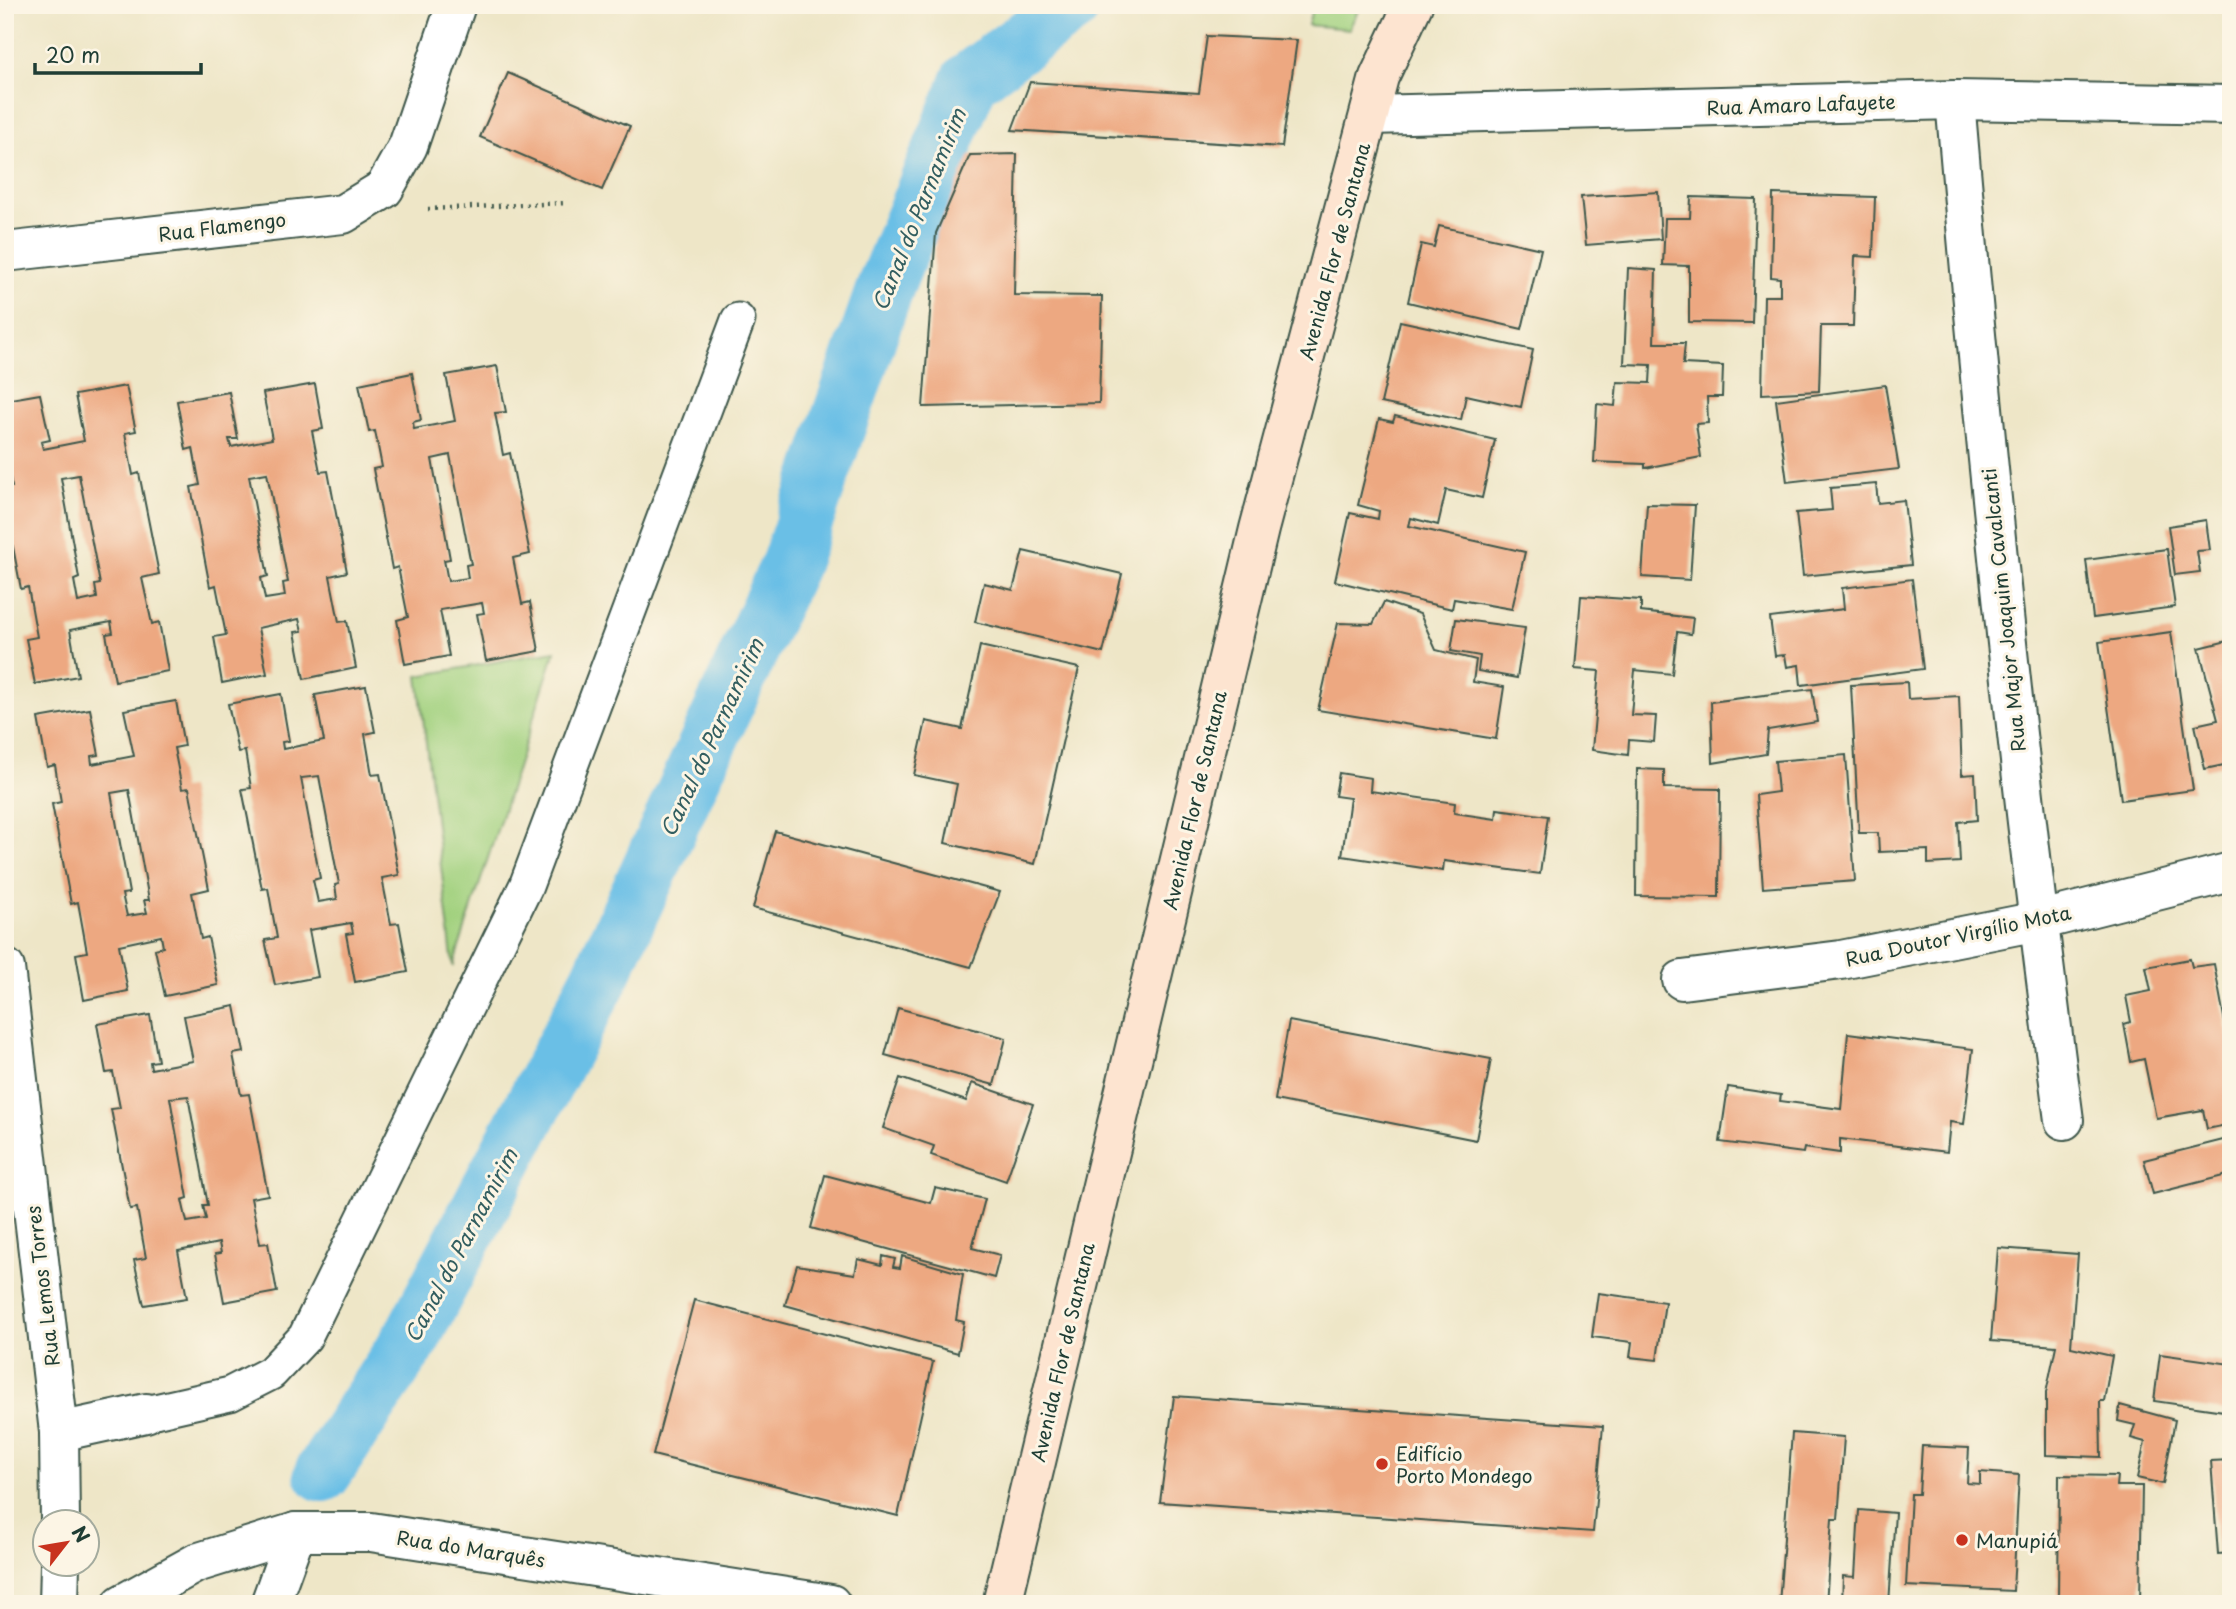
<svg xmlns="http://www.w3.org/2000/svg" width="2236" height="1609" viewBox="0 0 2236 1609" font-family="'Playpen Sans',sans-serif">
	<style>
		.green { fill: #a2d17f; stroke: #60875a; stroke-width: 2 }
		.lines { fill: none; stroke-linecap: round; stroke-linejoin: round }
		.canal { stroke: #6abfe6; stroke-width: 58 }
		.building { fill: #eda881; fill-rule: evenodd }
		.service-casing { stroke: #3e564a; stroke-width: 37 }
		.minor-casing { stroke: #3e564a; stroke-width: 42 }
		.secondary-casing { stroke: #3e564a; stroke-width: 42 }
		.path { stroke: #3e564a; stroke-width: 4.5; stroke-dasharray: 2 5; stroke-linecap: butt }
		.service { stroke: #fff; stroke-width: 33 }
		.minor { stroke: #fff; stroke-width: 38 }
		.secondary { stroke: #fde4d0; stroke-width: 38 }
		.poi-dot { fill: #c8321e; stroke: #fcf5e5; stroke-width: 2.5 }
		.labels { text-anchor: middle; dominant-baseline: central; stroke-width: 6; stroke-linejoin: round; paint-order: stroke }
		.street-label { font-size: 19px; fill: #1f3d34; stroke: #fcf5e5 }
		.poi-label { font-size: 19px; fill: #1f3d34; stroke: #fcf5e5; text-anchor: start }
		.water-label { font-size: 21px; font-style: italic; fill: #325e60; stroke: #fcf5e5 }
	</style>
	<rect width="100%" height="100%" fill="#fcf5e5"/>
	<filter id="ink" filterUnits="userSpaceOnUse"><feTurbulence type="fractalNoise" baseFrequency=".0143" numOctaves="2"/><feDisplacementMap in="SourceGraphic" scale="14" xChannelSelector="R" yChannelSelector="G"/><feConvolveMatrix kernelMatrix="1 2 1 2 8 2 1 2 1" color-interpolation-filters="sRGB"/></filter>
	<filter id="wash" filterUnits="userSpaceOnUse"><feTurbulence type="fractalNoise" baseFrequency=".00686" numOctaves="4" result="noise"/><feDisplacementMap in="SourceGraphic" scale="28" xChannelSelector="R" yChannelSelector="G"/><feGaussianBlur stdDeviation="1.57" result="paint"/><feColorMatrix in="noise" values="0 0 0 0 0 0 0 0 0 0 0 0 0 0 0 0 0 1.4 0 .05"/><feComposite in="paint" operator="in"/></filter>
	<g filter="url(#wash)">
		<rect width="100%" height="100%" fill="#eee6c7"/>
		<g class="green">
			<path d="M1313,5H1361L1349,29L1308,25Z"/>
			<path d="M555,651L453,966L418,676Z"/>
		</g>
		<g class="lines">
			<path class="canal" d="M323,1473L412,1337L599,980L790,563L886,285L970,80L1072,5"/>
		</g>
		<g id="blocks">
			<g class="building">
				<path d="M1207,36L1297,40L1282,147L1012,130L1030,82L1199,93Z"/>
				<path d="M508,73L630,126L602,190L480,137Z"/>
				<path d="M1017,154L1014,295L1102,296L1099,403L923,407L936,233L970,155Z"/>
				<path d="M1658,192L1661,239L1586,245L1581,197Z"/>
				<path d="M1773,194L1875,197L1873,257L1855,256L1853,326H1821L1819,391L1762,394L1764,296H1780V278L1771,277Z"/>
				<path d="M1691,197L1756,199L1752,323L1689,322V266L1663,265L1665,218H1690Z"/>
				<path d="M1439,226L1541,249L1522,329L1408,302L1421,244L1434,247Z"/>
				<path d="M1628,268L1656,270L1654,343H1685L1683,364L1723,366L1722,397H1707L1708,423L1696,424L1701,457L1645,468V464L1594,462L1597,404L1615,406L1617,382L1650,383L1651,365L1624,364Z"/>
				<path d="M1400,321L1533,350L1521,407L1466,395L1461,420L1381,403Z"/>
				<path d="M497,366L506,412L495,413L503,455L510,453L530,554L513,558L522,604L530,602L539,651L486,661L477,614L484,613L482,603L440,610L449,656L405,664L397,620L408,617L398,567L392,569L373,469L382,467L375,431L369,432L359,384L412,373L421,420L413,422L414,429L455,421L446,375ZM450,455L471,564L466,565L468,578L448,581L444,560L450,559L432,459Z"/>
				<path d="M315,384L323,429L312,431L320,472L328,471L347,572L330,576L339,622L347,621L356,668L304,679L295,632L302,631L299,619L258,628L267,674L222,683L214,637L226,635L216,585L210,587L191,487L200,485L193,448L186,450L177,401L229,392L238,439H229L231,447L272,439L263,393ZM267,473L288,582L283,583L285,596L265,599L261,578L268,576L249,476Z"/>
				<path d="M1885,385L1899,469L1787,482L1776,400Z"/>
				<path d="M126,386L136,431L125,433L133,475L139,473L159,574L142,578L152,624L159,622L168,671L115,681L106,634L113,633L111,622L70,630L78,676L35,684L26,639L37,637L28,587L21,589L5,505V488L12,487L5,453V400L40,394L50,440L41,442L43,449L84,441L75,395ZM79,475L100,584L95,585L97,598L78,602L74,580L79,578L61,478Z"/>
				<path d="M1395,416L1495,440L1482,498L1446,490L1438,525L1411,518L1409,526L1525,552L1512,609L1454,599L1452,609L1335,581L1350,513L1378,519L1379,511L1358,505L1379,419L1393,422Z"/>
				<path d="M1876,484L1878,503L1904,500L1911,565L1803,576L1796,513L1832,510L1830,488Z"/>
				<path d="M1647,504L1695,505L1690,580L1642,577Z"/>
				<path d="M2206,520L2210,550L2197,551L2200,572L2175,575L2168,526Z"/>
				<path d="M2167,549L2175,607L2093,618L2086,560Z"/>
				<path d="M1023,551L1122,574L1103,653L975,622L984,583L1013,590Z"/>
				<path d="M1912,579L1923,669L1801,685L1799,665L1787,667L1785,655L1775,656L1770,618L1844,609L1842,588Z"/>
				<path d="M1581,596L1641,600V612L1693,618L1691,634L1677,632L1672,674L1635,670L1631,715L1656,716L1654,742L1629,740L1628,755L1592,750L1599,671L1575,669Z"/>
				<path d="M1384,602L1420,614L1436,650L1476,660L1473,682L1504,687L1496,739L1318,710L1338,623L1373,624Z"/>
				<path d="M1456,619L1525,628L1517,678L1478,671L1480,656L1451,651Z"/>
				<path d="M2171,632L2193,790L2121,800L2099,642Z"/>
				<path d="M2231,640V789H2230L2224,765L2205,769L2195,725L2218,720L2199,648Z"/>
				<path d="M980,646L1079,668L1035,864L945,843L957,784L914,775L926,721L962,729Z"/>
				<path d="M1907,682L1908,699L1959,696L1962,775L1975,774L1977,820L1958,822L1960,862L1928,864V850L1879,852L1878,833H1859L1851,685Z"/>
				<path d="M366,686L375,732L365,734L372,775L380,774L399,875L382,878L391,924L399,923L408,972L355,982L346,934L353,933L351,923L309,930L318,977L275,985L265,940L277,938L268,888L262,889L242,789L251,788L245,751L238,752L228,704L281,694L289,741L282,742L283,749L324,741L315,695ZM319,776L339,884L335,885L337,899L318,902L313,880L320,878L301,778Z"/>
				<path d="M1812,689L1817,722L1768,730L1766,754L1713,763L1711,702Z"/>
				<path d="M176,701L184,746L174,748L182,789L189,788L209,889L192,893L201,939L208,937L218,985L165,996L155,949L163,947L161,936L119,945L128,991L84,1000L76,954L87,952L78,902L71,904L52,804L61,802L55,765L47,767L38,718L90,709L99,755L91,756L92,764L134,756L124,710ZM129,790L149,900H144L147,913L127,916L122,894L129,893L111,793Z"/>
				<path d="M1846,755L1855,881L1763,888L1756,795L1778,792L1775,761Z"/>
				<path d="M1637,769L1664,770V788L1720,789L1719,897L1636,896Z"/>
				<path d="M1339,773L1371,778L1370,791L1455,803L1454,813L1496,819L1497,809L1548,816L1540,874L1444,861L1443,871L1342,856L1350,798L1335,796Z"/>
				<path d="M775,831L1000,892L971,967L753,908Z"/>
				<path d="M2190,959L2192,967L2214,964L2231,1054V1124L2207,1129L2203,1110L2156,1118L2144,1059L2131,1062L2124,1024L2131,1022L2126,996L2151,991L2146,967Z"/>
				<path d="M235,1006L244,1052L233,1054L241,1095L249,1094L268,1195L251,1198L260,1244L268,1243L277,1292L224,1302L215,1254L221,1253L219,1243L178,1251L187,1298L144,1305L134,1260L146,1258L137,1208L130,1209L111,1109L120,1108L113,1072L106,1073L97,1024L150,1015L158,1061L150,1062L151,1069L193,1061L184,1016ZM188,1096L208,1205H203L206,1219L187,1222L182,1200L188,1198L170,1098Z"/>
				<path d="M898,1008L1006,1038L994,1085L885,1055Z"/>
				<path d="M1289,1021L1491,1059L1476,1140L1275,1100Z"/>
				<path d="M1848,1033L1973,1049L1964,1124L1950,1122L1947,1152L1840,1139V1153L1804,1148L1803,1153L1720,1142L1728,1087L1781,1095L1780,1101L1841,1109Z"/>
				<path d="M900,1078L966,1101L972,1083L1033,1104L1006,1181L931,1155L934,1146L883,1128Z"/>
				<path d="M2231,1138V1174L2153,1194L2144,1160Z"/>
				<path d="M825,1175L931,1203L935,1188L985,1199L972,1248L1000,1255L994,1278L811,1228Z"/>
				<path d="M1998,1248L2078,1254L2071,1347L2112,1356L2104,1401H2100L2101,1457L2046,1455V1393L2056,1346L1991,1341Z"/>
				<path d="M883,1256L895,1259L893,1267L900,1268L902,1256L963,1274L956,1320L964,1322L958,1353L785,1305L797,1265L855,1274L858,1259L882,1265Z"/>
				<path d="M1598,1293L1665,1302L1657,1360L1630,1357L1632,1342L1592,1337Z"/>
				<path d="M694,1300L933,1362L898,1516L653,1455Z"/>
				<path d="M2160,1354L2231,1364V1412L2154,1401Z"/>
				<path d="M1174,1396L1603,1426L1593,1532L1160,1502Z"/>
				<path d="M2120,1405L2175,1420L2163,1484L2137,1478L2145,1442L2131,1438L2135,1425L2118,1421Z"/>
				<path d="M1792,1433L1844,1437L1838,1519H1832L1826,1604H1779Z"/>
				<path d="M1922,1446L1969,1448L1967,1483L1980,1484V1472L2019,1475L2013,1591L1906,1586L1911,1494H1919Z"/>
				<path d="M2231,1460V1553L2218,1554L2211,1461Z"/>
				<path d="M2059,1475L2117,1476L2116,1486H2142L2140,1602L2058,1601Z"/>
				<path d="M1859,1510L1895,1513L1889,1604H1842L1843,1576L1855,1577Z"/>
			</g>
		</g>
	</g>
	<g filter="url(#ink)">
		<use href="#blocks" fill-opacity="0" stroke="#3e564a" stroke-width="2"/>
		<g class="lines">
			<defs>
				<path id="service" d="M146,1413L230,1394L271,1373L305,1337L526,886L738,320"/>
				<g id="minor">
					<path d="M1955,100C1984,441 2019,781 2064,1120"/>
					<path d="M1371,115L1955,100L2231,105"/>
					<path d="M5,252L343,214L384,189L408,146L456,5"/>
					<path d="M5,968L59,1432L60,1522"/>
					<path d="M1682,980L1841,960L2038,921L2231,872"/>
					<path d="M59,1432L146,1413"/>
					<path d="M59,1604L60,1564"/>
					<path d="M122,1604L196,1563L296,1532H371L831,1604"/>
					<path d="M270,1604L296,1532"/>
				</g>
				<path id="secondary" d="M1002,1604L1259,529L1379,77L1413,5"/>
			</defs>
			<use href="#service" class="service-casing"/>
			<use href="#minor" class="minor-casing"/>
			<use href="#secondary" class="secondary-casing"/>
			<path class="path" d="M428,209L566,203"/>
			<use href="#service" class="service"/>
			<use href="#minor" class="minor"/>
			<use href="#secondary" class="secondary"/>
		</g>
	</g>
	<g class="poi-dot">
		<circle cx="1382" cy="1464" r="7"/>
		<circle cx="1962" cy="1540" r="7"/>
	</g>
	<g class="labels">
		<g class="street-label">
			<text transform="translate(1801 104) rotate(-2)">Rua Amaro Lafayete</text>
			<text transform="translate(222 226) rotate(-7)">Rua Flamengo</text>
			<text transform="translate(1334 251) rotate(-75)">Avenida Flor de Santana</text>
			<text transform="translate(2003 610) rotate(-96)">Rua Major Joaquim Cavalcanti</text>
			<text transform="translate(1194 800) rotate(-77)">Avenida Flor de Santana</text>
			<text transform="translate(1958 935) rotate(-12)">Rua Doutor Virgílio Mota</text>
			<text transform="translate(42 1286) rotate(-97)">Rua Lemos Torres</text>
			<text transform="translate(1062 1352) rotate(-77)">Avenida Flor de Santana</text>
			<text transform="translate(471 1548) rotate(9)">Rua do Marquês</text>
		</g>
		<g class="poi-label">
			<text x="1396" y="1453">Edifício<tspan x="1396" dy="22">Porto Mondego</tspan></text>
			<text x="1976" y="1540">Manupiá</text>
		</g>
		<g class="water-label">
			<text transform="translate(918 209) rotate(-68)">Canal do Parnamirim</text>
			<text transform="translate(711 737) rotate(-65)">Canal do Parnamirim</text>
			<text transform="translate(460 1245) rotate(-62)">Canal do Parnamirim</text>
		</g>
	</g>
	<rect width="2236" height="1609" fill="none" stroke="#fcf5e5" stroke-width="28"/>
	<g transform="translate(66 1543) rotate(59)"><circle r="33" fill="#fcf5e5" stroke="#a4ab9e" stroke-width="2"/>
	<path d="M0-5L12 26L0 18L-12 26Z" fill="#c8321e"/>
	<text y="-10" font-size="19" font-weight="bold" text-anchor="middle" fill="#1f3d34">N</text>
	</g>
	<path d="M35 63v10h166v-10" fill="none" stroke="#1f3d34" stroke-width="3.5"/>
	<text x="46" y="63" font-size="21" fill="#1f3d34" stroke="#fcf5e5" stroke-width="5" paint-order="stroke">20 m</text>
</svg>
